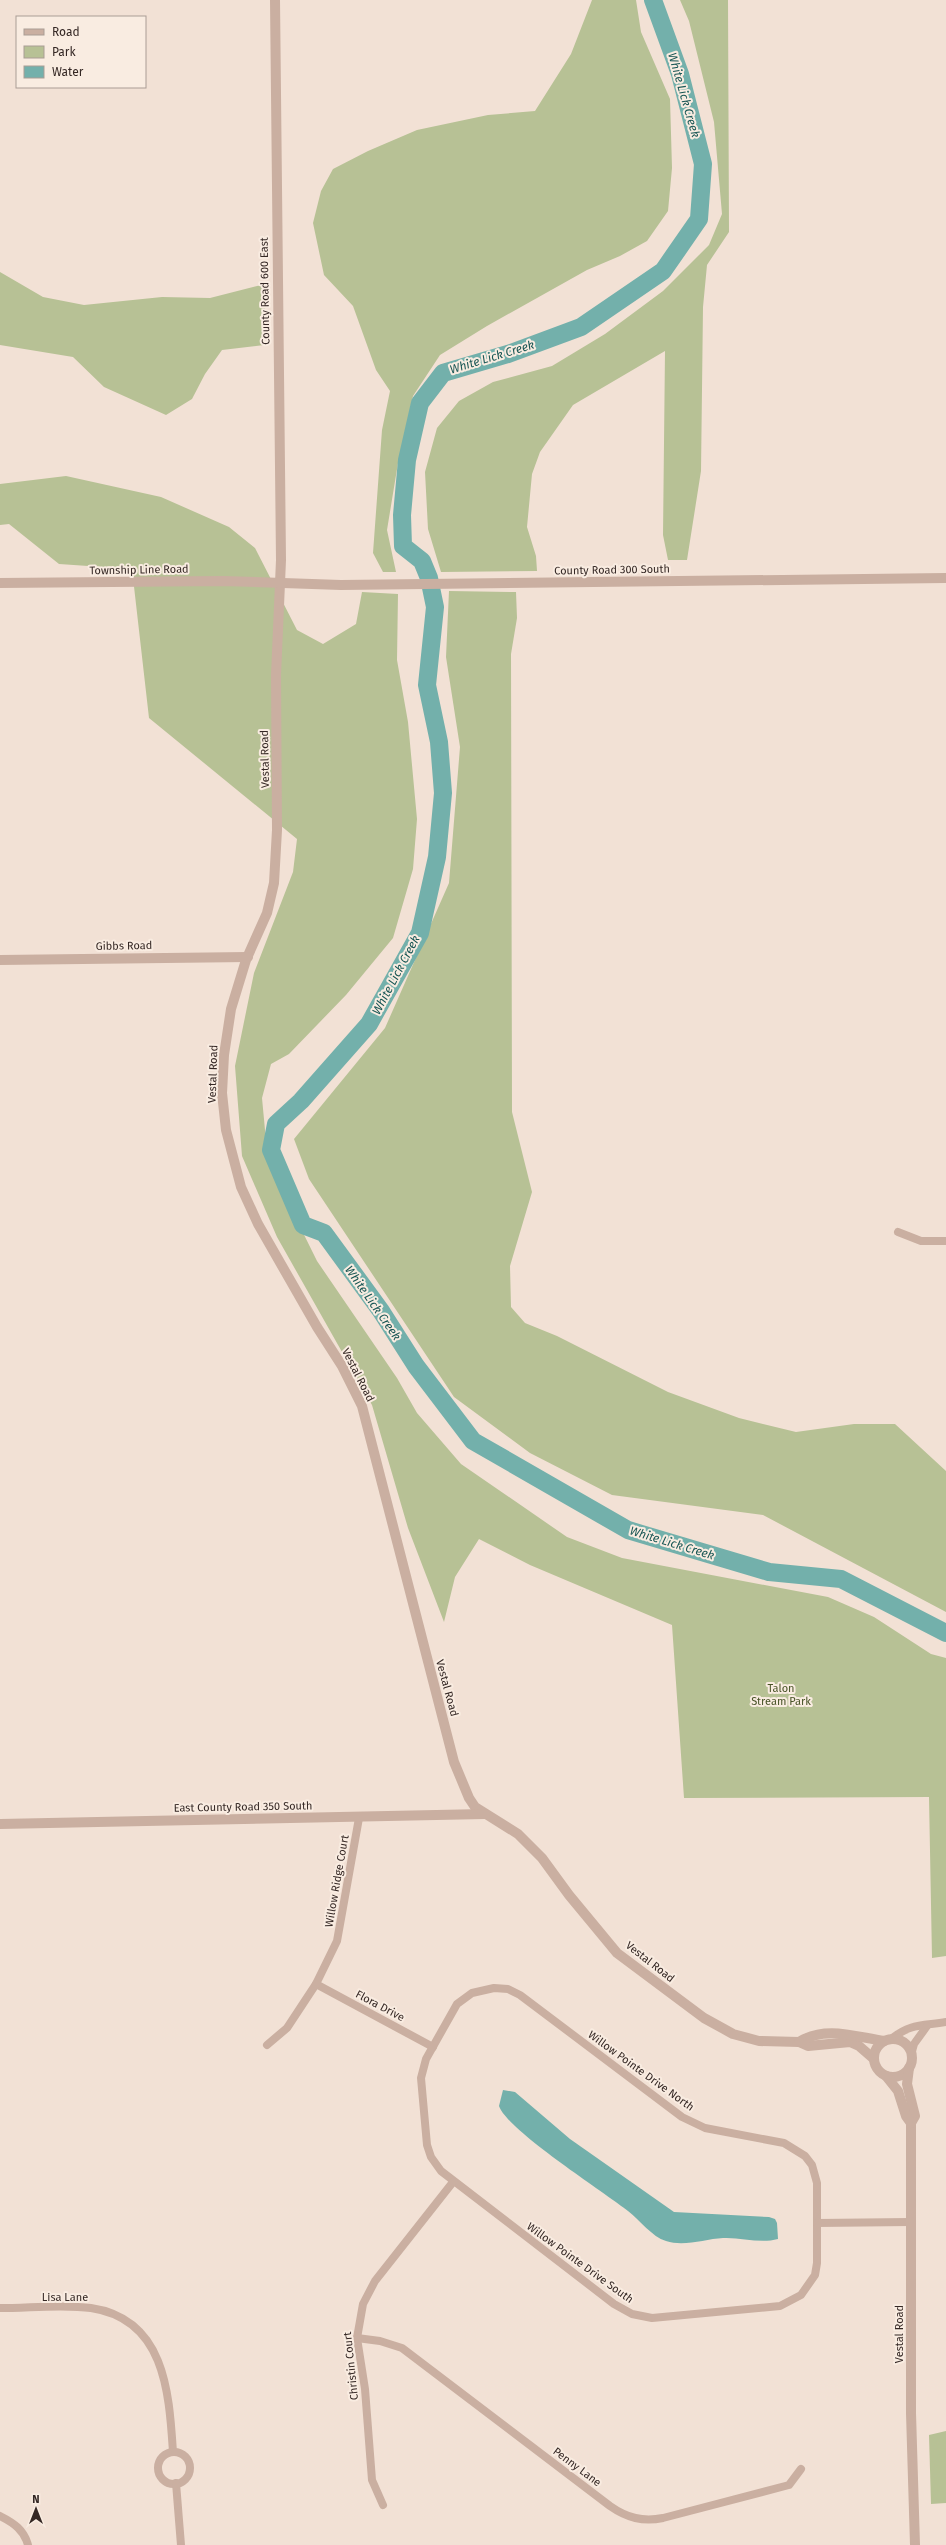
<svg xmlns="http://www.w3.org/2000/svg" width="946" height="2545" viewBox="0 0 946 2545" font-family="'Fira Sans',sans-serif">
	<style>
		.green { fill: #b7c195 }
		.water { fill: #73b0ab }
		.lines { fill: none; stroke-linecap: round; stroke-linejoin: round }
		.river { stroke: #73b0ab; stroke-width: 18 }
		.minor { stroke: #caafa1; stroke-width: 8 }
		.tertiary { stroke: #caafa1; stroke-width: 10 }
		.labels { text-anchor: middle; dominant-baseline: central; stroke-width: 4; stroke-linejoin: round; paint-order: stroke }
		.street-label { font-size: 11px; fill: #342724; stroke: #f9ece1 }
		.park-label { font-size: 11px; fill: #485327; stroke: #f9ece1 }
		.water-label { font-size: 12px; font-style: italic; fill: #185654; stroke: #f9ece1 }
	</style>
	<rect width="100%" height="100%" fill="#f2e1d5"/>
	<g class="green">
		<path d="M592,0H636L641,32L670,99L672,168L668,211L647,241L620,256L587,270L487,326L440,355L413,396L398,463L387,530L396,572H383L373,553L382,430L390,391L376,370L353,306L324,275L313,223L321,191L333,169L368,151L417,130L488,115L535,111L571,54Z"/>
		<path d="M680,0H728L729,232L707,265L703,307L701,471L687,560H668L663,535L665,351L573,405L540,452L532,474L527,527L536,556L537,571L441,572L428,529L425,472L437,428L459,401L493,382L552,366L605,334L663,291L709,245L722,214L714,122L689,21Z"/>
		<path d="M0,272L43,297L84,305L162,297L210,298L265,284L264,345L222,350L205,374L192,399L166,415L104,387L73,357L0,345Z"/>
		<path d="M66,476L161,497L229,527L255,548L297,630L323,644L356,624L362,592L398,594L397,660L408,722L417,819L413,869L393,938L346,995L289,1054L271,1064L262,1098L268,1162L317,1261L397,1378L417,1413L461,1464L567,1537L622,1558L828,1597L874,1617L931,1654L946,1658V1956L932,1958L929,1797L684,1798L672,1625L530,1565L479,1539L455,1577L444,1622L408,1528L372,1405L277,1237L242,1156L235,1066L254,973L293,872L297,839L149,718L132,569L59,564L9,524L0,525V484Z"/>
		<path d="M449,591L516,592L517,618L511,654L512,1112L532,1192L510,1266L511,1307L525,1323L557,1336L668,1392L739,1418L796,1432L854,1424H895L946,1471V1612L763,1515L612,1495L530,1453L454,1397L309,1179L294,1139L385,1028L449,883L460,747L446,657Z"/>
		<path d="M946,2431V2503L931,2504L929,2435Z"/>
	</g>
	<path class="water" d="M503,2090L515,2092L570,2139L674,2212L769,2217L775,2219L777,2223L778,2239C760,2244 741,2237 723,2238C705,2239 684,2247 666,2241C652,2237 640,2220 628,2211C604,2192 507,2130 499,2106Z"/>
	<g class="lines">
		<path class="river" d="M653,0L680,74L703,164L699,219L663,271L581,327L508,354L443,373L420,403L407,460L402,515L403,546L422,561L429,578L435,607L427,685L439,742L443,793L437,857L420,933L369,1024L301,1101L276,1124L271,1150L303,1225L324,1233L381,1311L416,1366L473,1441L628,1530L769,1572L841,1579L946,1633"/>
		<g class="minor">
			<path d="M898,1232L921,1241H946"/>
			<path d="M316,1984L433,2047"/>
			<path d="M494,1988L508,1989L520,1995L682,2117L705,2128L784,2143L805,2156L812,2165L817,2183V2263L815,2275L801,2295L780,2306L652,2318L632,2314L614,2304L441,2171L431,2157L427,2145L421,2078L426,2059L457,2004L472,1993Z"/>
			<path d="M890,2040C910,2023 923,2026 946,2022"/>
			<path d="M267,2045L287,2028L316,1984L337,1941L359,1818"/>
			<path d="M911,2055L914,2044L927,2026"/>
			<path d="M817,2223L910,2222"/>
			<path d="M0,2308C29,2308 64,2304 91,2308C165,2319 169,2392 173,2452"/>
			<path d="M357,2338L380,2341L402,2348L610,2506C627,2518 643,2522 663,2518L789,2485L801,2469"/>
			<circle cx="174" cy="2468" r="16"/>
			<path d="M176,2483L181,2545"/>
			<path d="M383,2505L372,2480L365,2389L357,2338L363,2304L375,2281L453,2182"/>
			<path d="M0,2516C14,2523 24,2530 28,2545"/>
		</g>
		<g class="tertiary">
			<path d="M275,0L281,560L276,675L277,830L274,883L267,913L246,960L231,1009L224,1055L222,1093L226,1130L241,1187L258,1224L317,1327L342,1366L362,1406L454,1762L469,1798L475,1807L518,1834L542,1858L569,1895L617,1953L704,2018L733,2034L759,2041L799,2042L808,2046L850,2042L859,2046L874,2059"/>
			<path d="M0,583L223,581L341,585L946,578"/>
			<path d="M0,960L248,957"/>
			<path d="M0,1824L485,1814"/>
			<circle cx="893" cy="2058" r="19"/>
			<path d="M799,2042C826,2025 856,2037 884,2041"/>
			<path d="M909,2068L907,2084L915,2116L911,2123V2413L915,2545"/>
			<path d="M886,2076L898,2091L906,2116L911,2123"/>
		</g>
	</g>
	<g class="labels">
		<g class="street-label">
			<text transform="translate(265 291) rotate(-91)">County Road 600 East</text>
			<text transform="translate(139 570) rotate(-1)">Township Line Road</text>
			<text transform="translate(612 570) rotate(-1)">County Road 300 South</text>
			<text transform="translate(265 759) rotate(-91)">Vestal Road</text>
			<text transform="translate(124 946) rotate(-1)">Gibbs Road</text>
			<text transform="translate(213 1074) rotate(-88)">Vestal Road</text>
			<text transform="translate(358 1375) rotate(63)">Vestal Road</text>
			<text transform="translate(447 1688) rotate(75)">Vestal Road</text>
			<text transform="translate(243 1807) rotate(-1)">East County Road 350 South</text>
			<text transform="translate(337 1881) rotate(-80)">Willow Ridge Court</text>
			<text transform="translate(650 1962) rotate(38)">Vestal Road</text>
			<text transform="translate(380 2006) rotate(28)">Flora Drive</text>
			<text transform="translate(641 2071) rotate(36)">Willow Pointe Drive North</text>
			<text transform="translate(580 2263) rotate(36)">Willow Pointe Drive South</text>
			<text x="65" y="2297">Lisa Lane</text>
			<text transform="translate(899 2334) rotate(-90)">Vestal Road</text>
			<text transform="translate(351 2366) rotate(-96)">Christin Court</text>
			<text transform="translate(577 2467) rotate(37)">Penny Lane</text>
		</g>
		<g class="park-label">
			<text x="781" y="1688">Talon<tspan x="781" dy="13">Stream Park</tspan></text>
		</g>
		<g class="water-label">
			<text transform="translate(684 95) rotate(74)">White Lick Creek</text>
			<text transform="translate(492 357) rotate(-17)">White Lick Creek</text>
			<text transform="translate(396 975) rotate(-62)">White Lick Creek</text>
			<text transform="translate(373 1303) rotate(55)">White Lick Creek</text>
			<text transform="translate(672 1543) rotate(17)">White Lick Creek</text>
		</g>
	</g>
	<rect x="16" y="16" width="130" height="72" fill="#f9ece1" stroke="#aa9d95"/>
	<rect x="24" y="29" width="20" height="6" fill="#caafa1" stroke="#aa9d95"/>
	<text x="52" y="36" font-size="12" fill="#342724">Road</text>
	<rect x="24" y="46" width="20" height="12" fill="#b7c195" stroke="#aa9d95"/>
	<text x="52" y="56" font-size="12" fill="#342724">Park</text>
	<rect x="24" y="66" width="20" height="12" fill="#73b0ab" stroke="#aa9d95"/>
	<text x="52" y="76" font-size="12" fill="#342724">Water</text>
	<g transform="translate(36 2509)" stroke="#f9ece1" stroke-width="3" paint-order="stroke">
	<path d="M0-3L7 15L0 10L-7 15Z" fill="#342724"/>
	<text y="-6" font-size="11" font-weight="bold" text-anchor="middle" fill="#342724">N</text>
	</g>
</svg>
